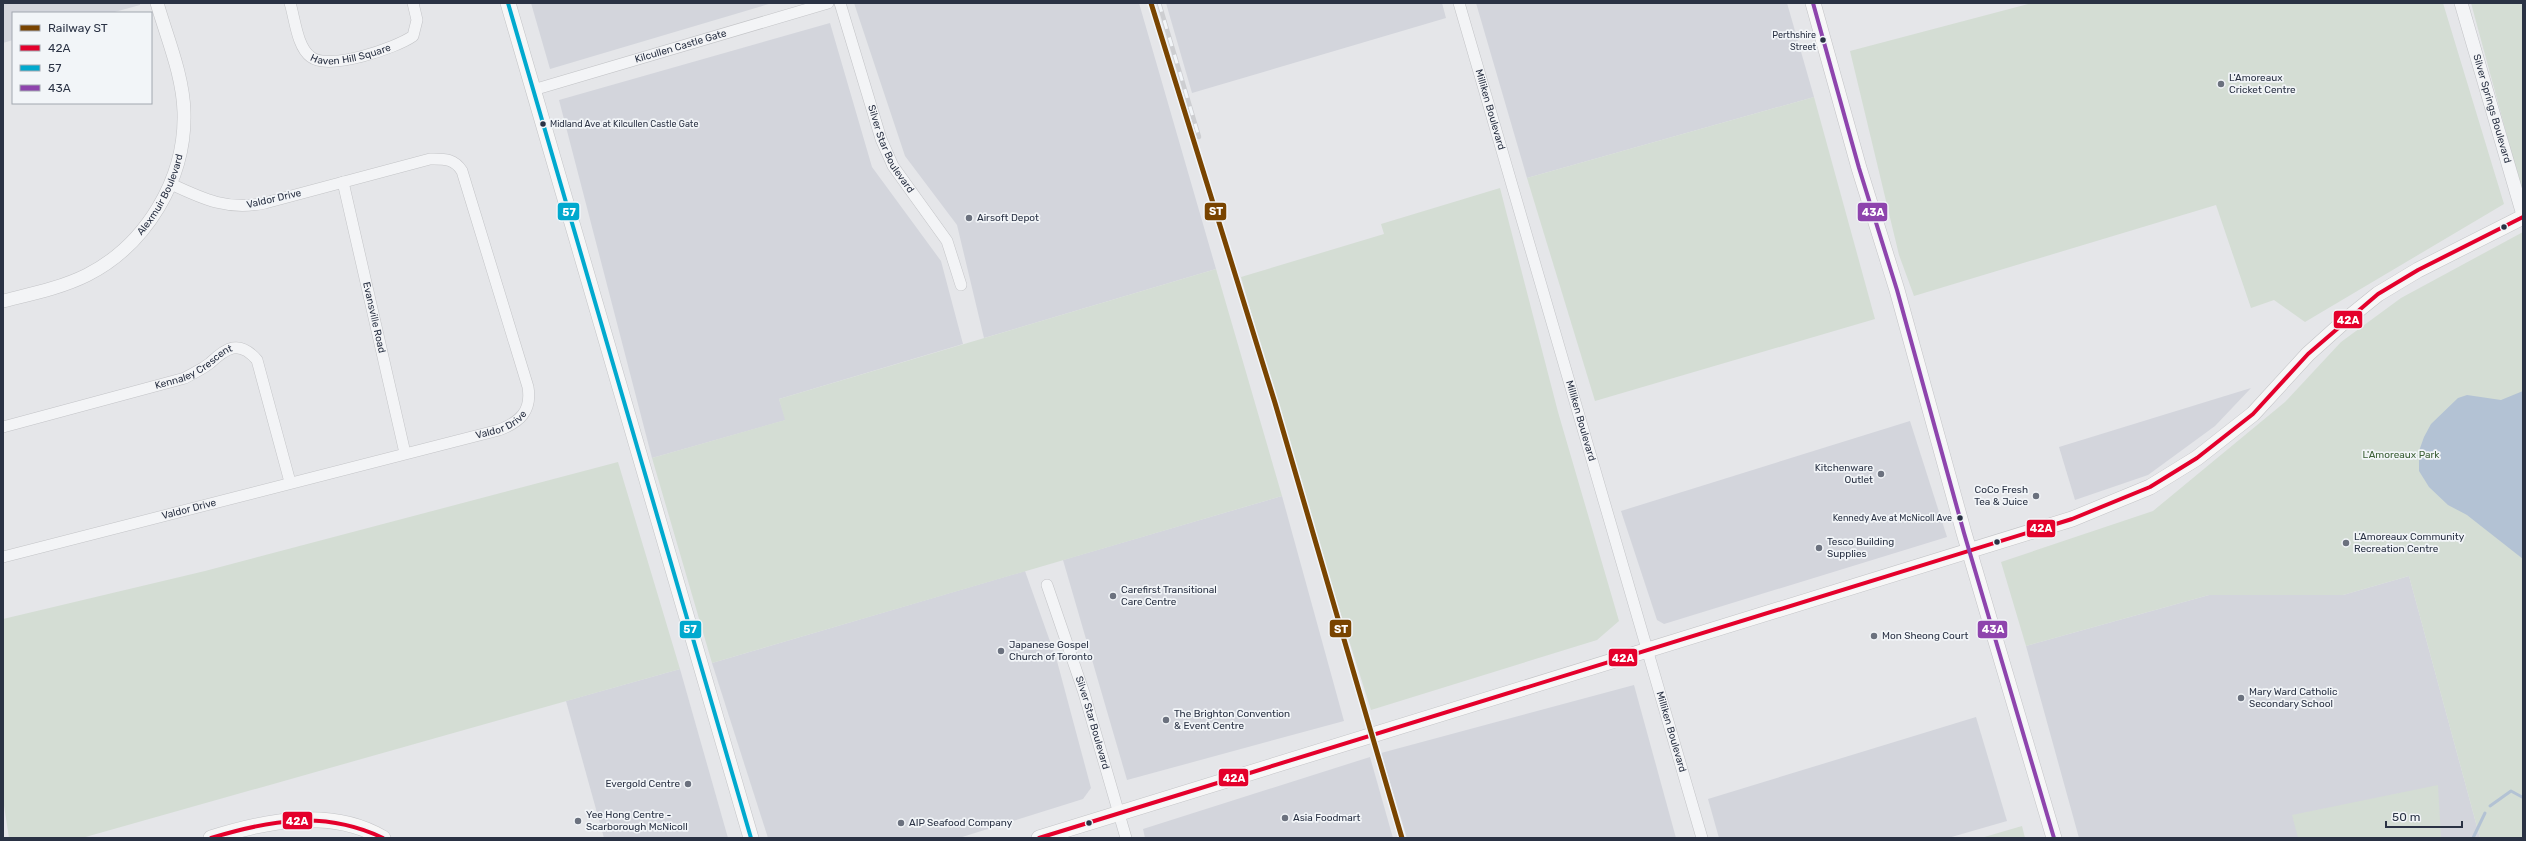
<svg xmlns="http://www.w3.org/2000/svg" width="2526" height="841" viewBox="0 0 2526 841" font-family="Rubik,sans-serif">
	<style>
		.built { fill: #d3d5dc }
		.green { fill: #d4ddd4 }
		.water { fill: #b3c2d4 }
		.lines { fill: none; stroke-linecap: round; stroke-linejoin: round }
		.stream { stroke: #b3c2d4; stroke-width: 3 }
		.minor-casing { stroke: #c3c4c7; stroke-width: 12 }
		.tertiary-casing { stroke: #c3c4c7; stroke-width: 14 }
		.secondary-casing { stroke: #c3c4c7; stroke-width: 16 }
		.minor { stroke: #f3f4f6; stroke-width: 11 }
		.tertiary { stroke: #f3f4f6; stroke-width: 13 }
		.secondary { stroke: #f7f7f7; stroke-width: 15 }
		.rail-casing { stroke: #cdced1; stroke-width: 4.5 }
		.rail { stroke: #f2f5f8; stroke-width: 3; stroke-dasharray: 9; stroke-linecap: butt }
		.bus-1-casing { stroke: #f2f5f8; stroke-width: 7 }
		.bus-2-casing { stroke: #f2f5f8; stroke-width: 7 }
		.bus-3-casing { stroke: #f2f5f8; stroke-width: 7 }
		.bus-1 { stroke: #e4002b; stroke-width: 4 }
		.bus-2 { stroke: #00a9ce; stroke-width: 4 }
		.bus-3 { stroke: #8e44ad; stroke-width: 4 }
		.rail-1-casing { stroke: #f2f5f8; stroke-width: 8 }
		.rail-1 { stroke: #794400; stroke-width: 5 }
		.bus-dot { fill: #2a3244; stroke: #f2f5f8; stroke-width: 1.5 }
		.poi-dot { fill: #6b717e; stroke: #f2f5f8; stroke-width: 1.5 }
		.labels { text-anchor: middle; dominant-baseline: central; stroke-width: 3.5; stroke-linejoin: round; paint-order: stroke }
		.bus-label { font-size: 9px; fill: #2a3244; stroke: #f2f5f8; text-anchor: end }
		.street-label { font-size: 10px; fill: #2a3244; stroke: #f2f5f8 }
		.poi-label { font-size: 10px; fill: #2a3244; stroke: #f2f5f8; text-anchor: start }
		.park-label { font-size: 10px; fill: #3d6037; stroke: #f2f5f8 }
		.line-badge { stroke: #f2f5f8; stroke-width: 1.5 }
		.badge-label { font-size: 11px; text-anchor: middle; font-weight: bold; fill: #fff }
	</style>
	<rect width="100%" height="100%" fill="#e5e6e9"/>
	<g class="built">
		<path d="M3,3H140V5L111,13H13V40L3,43Z"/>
		<path d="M531,3H772L550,69Z"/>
		<path d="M854,3H1139L1216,269L984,338L957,225L905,156Z"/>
		<path d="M1166,3H1442L1446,18L1192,93Z"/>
		<path d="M1476,3H1787L1814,97L1527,178Z"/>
		<path d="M830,23L872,167L941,261L963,344L779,399L786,420L652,458L559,100Z"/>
		<path d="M2251,388L2215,426L2148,475L2075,500L2059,447Z"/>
		<path d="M1910,421L1947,537L1664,624L1657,620L1621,511Z"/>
		<path d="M1282,496L1344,721L1127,780L1063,560Z"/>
		<path d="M1025,571L1057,661L1091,788L1083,799L959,838H768L712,663Z"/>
		<path d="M2409,576L2480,838H2079L2026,646L2209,595H2343Z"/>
		<path d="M680,669L728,838H604L566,701Z"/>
		<path d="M1634,685L1676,838H1407L1381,753Z"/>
		<path d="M1976,717L2007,821L1948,838H1719L1708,799Z"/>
		<path d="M1370,757L1393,838H1145L1143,829Z"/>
	</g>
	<g class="green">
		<path d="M2032,3H2443L2504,204L2305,322L2274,300L2251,308L2216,205L1914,296L1899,255L1850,51Z"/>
		<path d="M2471,3H2523V195Z"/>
		<path d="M1814,97L1875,319L1595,401L1527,178Z"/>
		<path d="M1500,188L1558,412L1619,621L1597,640L1371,710L1301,488L1241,277L1384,234L1381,224Z"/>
		<path d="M2523,232V838H2480L2409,576L2343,595H2209L2026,646L2001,562L2153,511L2285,402L2341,342L2401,298Z"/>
		<path d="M1216,269L1282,496L712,663L652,458L785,420L779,399Z"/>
		<path d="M618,462L680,669L82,838H9L3,799V619L205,571Z"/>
		<path d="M2438,785L2441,838H2298L2292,815Z"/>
		<path d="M2022,826L2025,838H1981Z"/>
	</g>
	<path class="water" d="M2523,391V559L2467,515L2448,505L2429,487L2419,471V451L2424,437L2431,424L2458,398L2467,395L2501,400Z"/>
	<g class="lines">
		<g class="stream">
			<path d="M2490,806L2511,791L2522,797"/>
			<path d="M2473,838L2485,813"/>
		</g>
		<defs>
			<g id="minor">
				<path id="s1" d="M290,3C295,19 297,47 311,57C329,71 396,48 413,36L417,20L413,3"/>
				<path id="s2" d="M840,3L881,139L893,166L947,241L961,285"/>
				<path id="s3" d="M1459,3L1702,838"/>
				<path id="s4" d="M533,90L828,3"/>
				<path id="s5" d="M343,182L405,453"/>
				<path id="s6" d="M3,427L185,378C193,373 203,369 210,363C226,348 239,339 257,360L290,482"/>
				<path id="s7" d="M3,557L499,430C520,422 532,411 528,387L462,171C454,158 444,159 430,159L265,203C228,211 203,199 171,184"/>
				<path id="s8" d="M1047,585L1084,693L1126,838"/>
			</g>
			<g id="tertiary">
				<path id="s9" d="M2461,3L2523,215"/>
				<path id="s10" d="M3,301C31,294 61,288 87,275C146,245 186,179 184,112C183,75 167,38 157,3"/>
			</g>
			<g id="secondary">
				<path d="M508,3L751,838"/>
				<path d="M1813,3L1859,168L1897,290L1964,533L2054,838"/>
				<path d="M211,838C265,821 331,807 383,838"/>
				<path d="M1039,838L2072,519L2150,487L2197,458L2253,414L2308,354L2347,319L2378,294L2418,270L2523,217"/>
			</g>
		</defs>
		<use href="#minor" class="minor-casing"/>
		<use href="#tertiary" class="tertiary-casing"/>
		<use href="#secondary" class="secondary-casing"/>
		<use href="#minor" class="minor"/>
		<use href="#tertiary" class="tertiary"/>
		<use href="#secondary" class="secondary"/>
		<defs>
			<path id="rail" d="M1159,3L1199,137"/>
		</defs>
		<use href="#rail" class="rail-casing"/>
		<use href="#rail" class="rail"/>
		<defs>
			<g id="bus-1">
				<path d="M211,838C271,820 324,810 383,838"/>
				<path d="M1039,838L2072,519L2150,487L2197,458L2253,414L2308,354L2378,294L2418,270L2523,217"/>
			</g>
			<path id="bus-2" d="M508,3L751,838"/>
			<path id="bus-3" d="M1813,3L1859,168L1897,290L1964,533L2054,838"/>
		</defs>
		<use href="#bus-1" class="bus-1-casing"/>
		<use href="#bus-2" class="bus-2-casing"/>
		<use href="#bus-3" class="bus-3-casing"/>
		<use href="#bus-1" class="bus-1"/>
		<use href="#bus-2" class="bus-2"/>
		<use href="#bus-3" class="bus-3"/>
		<defs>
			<path id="rail-1" d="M1151,3L1275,403L1402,838"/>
		</defs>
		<use href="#rail-1" class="rail-1-casing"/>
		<use href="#rail-1" class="rail-1"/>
	</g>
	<g class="bus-dot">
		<circle cx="1823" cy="40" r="3.5"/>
		<circle cx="543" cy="124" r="3.5"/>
		<circle cx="2504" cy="227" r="3.5"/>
		<circle cx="1960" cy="518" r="3.5"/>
		<circle cx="1997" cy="542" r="3.5"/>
		<circle cx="1089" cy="823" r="3.5"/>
	</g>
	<g class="poi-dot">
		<circle cx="2221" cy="84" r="4"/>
		<circle cx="969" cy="218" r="4"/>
		<circle cx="1881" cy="474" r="4"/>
		<circle cx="2036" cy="496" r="4"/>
		<circle cx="2346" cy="543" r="4"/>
		<circle cx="1819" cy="548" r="4"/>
		<circle cx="1113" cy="596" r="4"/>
		<circle cx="1874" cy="636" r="4"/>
		<circle cx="1001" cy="651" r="4"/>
		<circle cx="2241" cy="698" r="4"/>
		<circle cx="1166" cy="720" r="4"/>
		<circle cx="688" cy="784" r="4"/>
		<circle cx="1285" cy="818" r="4"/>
		<circle cx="578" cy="821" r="4"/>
		<circle cx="901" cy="823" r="4"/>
	</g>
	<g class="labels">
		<g class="bus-label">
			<text x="1816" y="35">Perthshire<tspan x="1816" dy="12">Street</tspan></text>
			<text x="550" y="124" text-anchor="start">Midland Ave at Kilcullen Castle Gate</text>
			<text x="1952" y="518">Kennedy Ave at McNicoll Ave</text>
		</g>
		<g class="street-label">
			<text stroke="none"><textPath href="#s4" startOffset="154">Kilcullen Castle Gate</textPath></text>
			<text stroke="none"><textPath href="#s1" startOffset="100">Haven Hill Square</textPath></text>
			<text stroke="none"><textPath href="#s9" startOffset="110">Silver Springs Boulevard</textPath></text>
			<text stroke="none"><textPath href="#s3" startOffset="111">Milliken Boulevard</textPath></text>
			<text stroke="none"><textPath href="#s2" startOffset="155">Silver Star Boulevard</textPath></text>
			<text stroke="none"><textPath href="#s10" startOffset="200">Alexmuir Boulevard</textPath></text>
			<text transform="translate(274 199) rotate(-13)">Valdor Drive</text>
			<text stroke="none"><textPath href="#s5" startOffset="139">Evansville Road</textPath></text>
			<text stroke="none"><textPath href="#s6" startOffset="201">Kennaley Crescent</textPath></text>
			<text stroke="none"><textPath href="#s3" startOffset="435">Milliken Boulevard</textPath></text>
			<text stroke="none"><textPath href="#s7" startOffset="516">Valdor Drive</textPath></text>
			<text stroke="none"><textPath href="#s7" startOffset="192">Valdor Drive</textPath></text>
			<text stroke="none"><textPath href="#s8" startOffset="145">Silver Star Boulevard</textPath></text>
			<text stroke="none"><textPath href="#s3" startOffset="759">Milliken Boulevard</textPath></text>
		</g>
		<g class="poi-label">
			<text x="2229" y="78">L'Amoreaux<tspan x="2229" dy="12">Cricket Centre</tspan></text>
			<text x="977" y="218">Airsoft Depot</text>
			<text x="1873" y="468" text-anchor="end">Kitchenware<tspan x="1873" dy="12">Outlet</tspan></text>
			<text x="2028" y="490" text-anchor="end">CoCo Fresh<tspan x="2028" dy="12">Tea &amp; Juice</tspan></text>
			<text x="2354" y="537">L’Amoreaux Community<tspan x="2354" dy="12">Recreation Centre</tspan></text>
			<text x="1827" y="542">Tesco Building<tspan x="1827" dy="12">Supplies</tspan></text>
			<text x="1121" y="590">Carefirst Transitional<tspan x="1121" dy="12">Care Centre</tspan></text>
			<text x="1882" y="636">Mon Sheong Court</text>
			<text x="1009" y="645">Japanese Gospel<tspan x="1009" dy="12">Church of Toronto</tspan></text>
			<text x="2249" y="692">Mary Ward Catholic<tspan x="2249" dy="12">Secondary School</tspan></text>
			<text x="1174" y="714">The Brighton Convention<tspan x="1174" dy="12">&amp; Event Centre</tspan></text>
			<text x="680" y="784" text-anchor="end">Evergold Centre</text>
			<text x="586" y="815">Yee Hong Centre -<tspan x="586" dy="12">Scarborough McNicoll</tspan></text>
			<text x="1293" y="818">Asia Foodmart</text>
			<text x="909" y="823">AIP Seafood Company</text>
		</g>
		<g class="park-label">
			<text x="2401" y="455">L'Amoreaux Park</text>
		</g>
	</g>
	<g class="line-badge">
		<rect x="1204" y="202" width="23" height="19" rx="4" fill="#794400"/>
		<rect x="557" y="202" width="23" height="19" rx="4" fill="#00a9ce"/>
		<rect x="1857" y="202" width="31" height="20" rx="4" fill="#8e44ad"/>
		<rect x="2333" y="310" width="30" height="19" rx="4" fill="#e4002b"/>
		<rect x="2026" y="519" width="30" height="19" rx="4" fill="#e4002b"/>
		<rect x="1329" y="619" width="23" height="19" rx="4" fill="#794400"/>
		<rect x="679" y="620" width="23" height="19" rx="4" fill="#00a9ce"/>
		<rect x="1977" y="620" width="31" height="19" rx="4" fill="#8e44ad"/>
		<rect x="1608" y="648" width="30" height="19" rx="4" fill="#e4002b"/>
		<rect x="1218" y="768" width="31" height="19" rx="4" fill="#e4002b"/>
		<rect x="282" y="811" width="31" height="19" rx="4" fill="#e4002b"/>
	</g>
	<g class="badge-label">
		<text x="1216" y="215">ST</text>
		<text x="569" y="216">57</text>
		<text x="1873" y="216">43A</text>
		<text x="2348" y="324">42A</text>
		<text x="2041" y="532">42A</text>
		<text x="1341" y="633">ST</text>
		<text x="690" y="633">57</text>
		<text x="1993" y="633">43A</text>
		<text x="1623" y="662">42A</text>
		<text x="1234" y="782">42A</text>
		<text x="297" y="825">42A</text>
	</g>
	<rect width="2526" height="841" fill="none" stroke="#2a3244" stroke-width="8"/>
	<rect x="12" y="12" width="140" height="92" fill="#f2f5f8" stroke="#a2a7b0"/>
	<rect x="20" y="25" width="20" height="6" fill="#794400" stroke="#a2a7b0"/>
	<text x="48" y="32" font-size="12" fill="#2a3244">Railway ST</text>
	<rect x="20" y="45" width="20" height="6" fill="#e4002b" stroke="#a2a7b0"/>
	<text x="48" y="52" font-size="12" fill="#2a3244">42A</text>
	<rect x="20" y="65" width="20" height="6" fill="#00a9ce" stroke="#a2a7b0"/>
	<text x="48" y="72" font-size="12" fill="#2a3244">57</text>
	<rect x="20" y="85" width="20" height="6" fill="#8e44ad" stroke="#a2a7b0"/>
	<text x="48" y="92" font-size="12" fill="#2a3244">43A</text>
	<path d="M2386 821v6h76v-6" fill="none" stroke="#2a3244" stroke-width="2"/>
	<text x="2392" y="821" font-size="12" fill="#2a3244" stroke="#f2f5f8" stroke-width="3" paint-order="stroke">50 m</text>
</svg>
